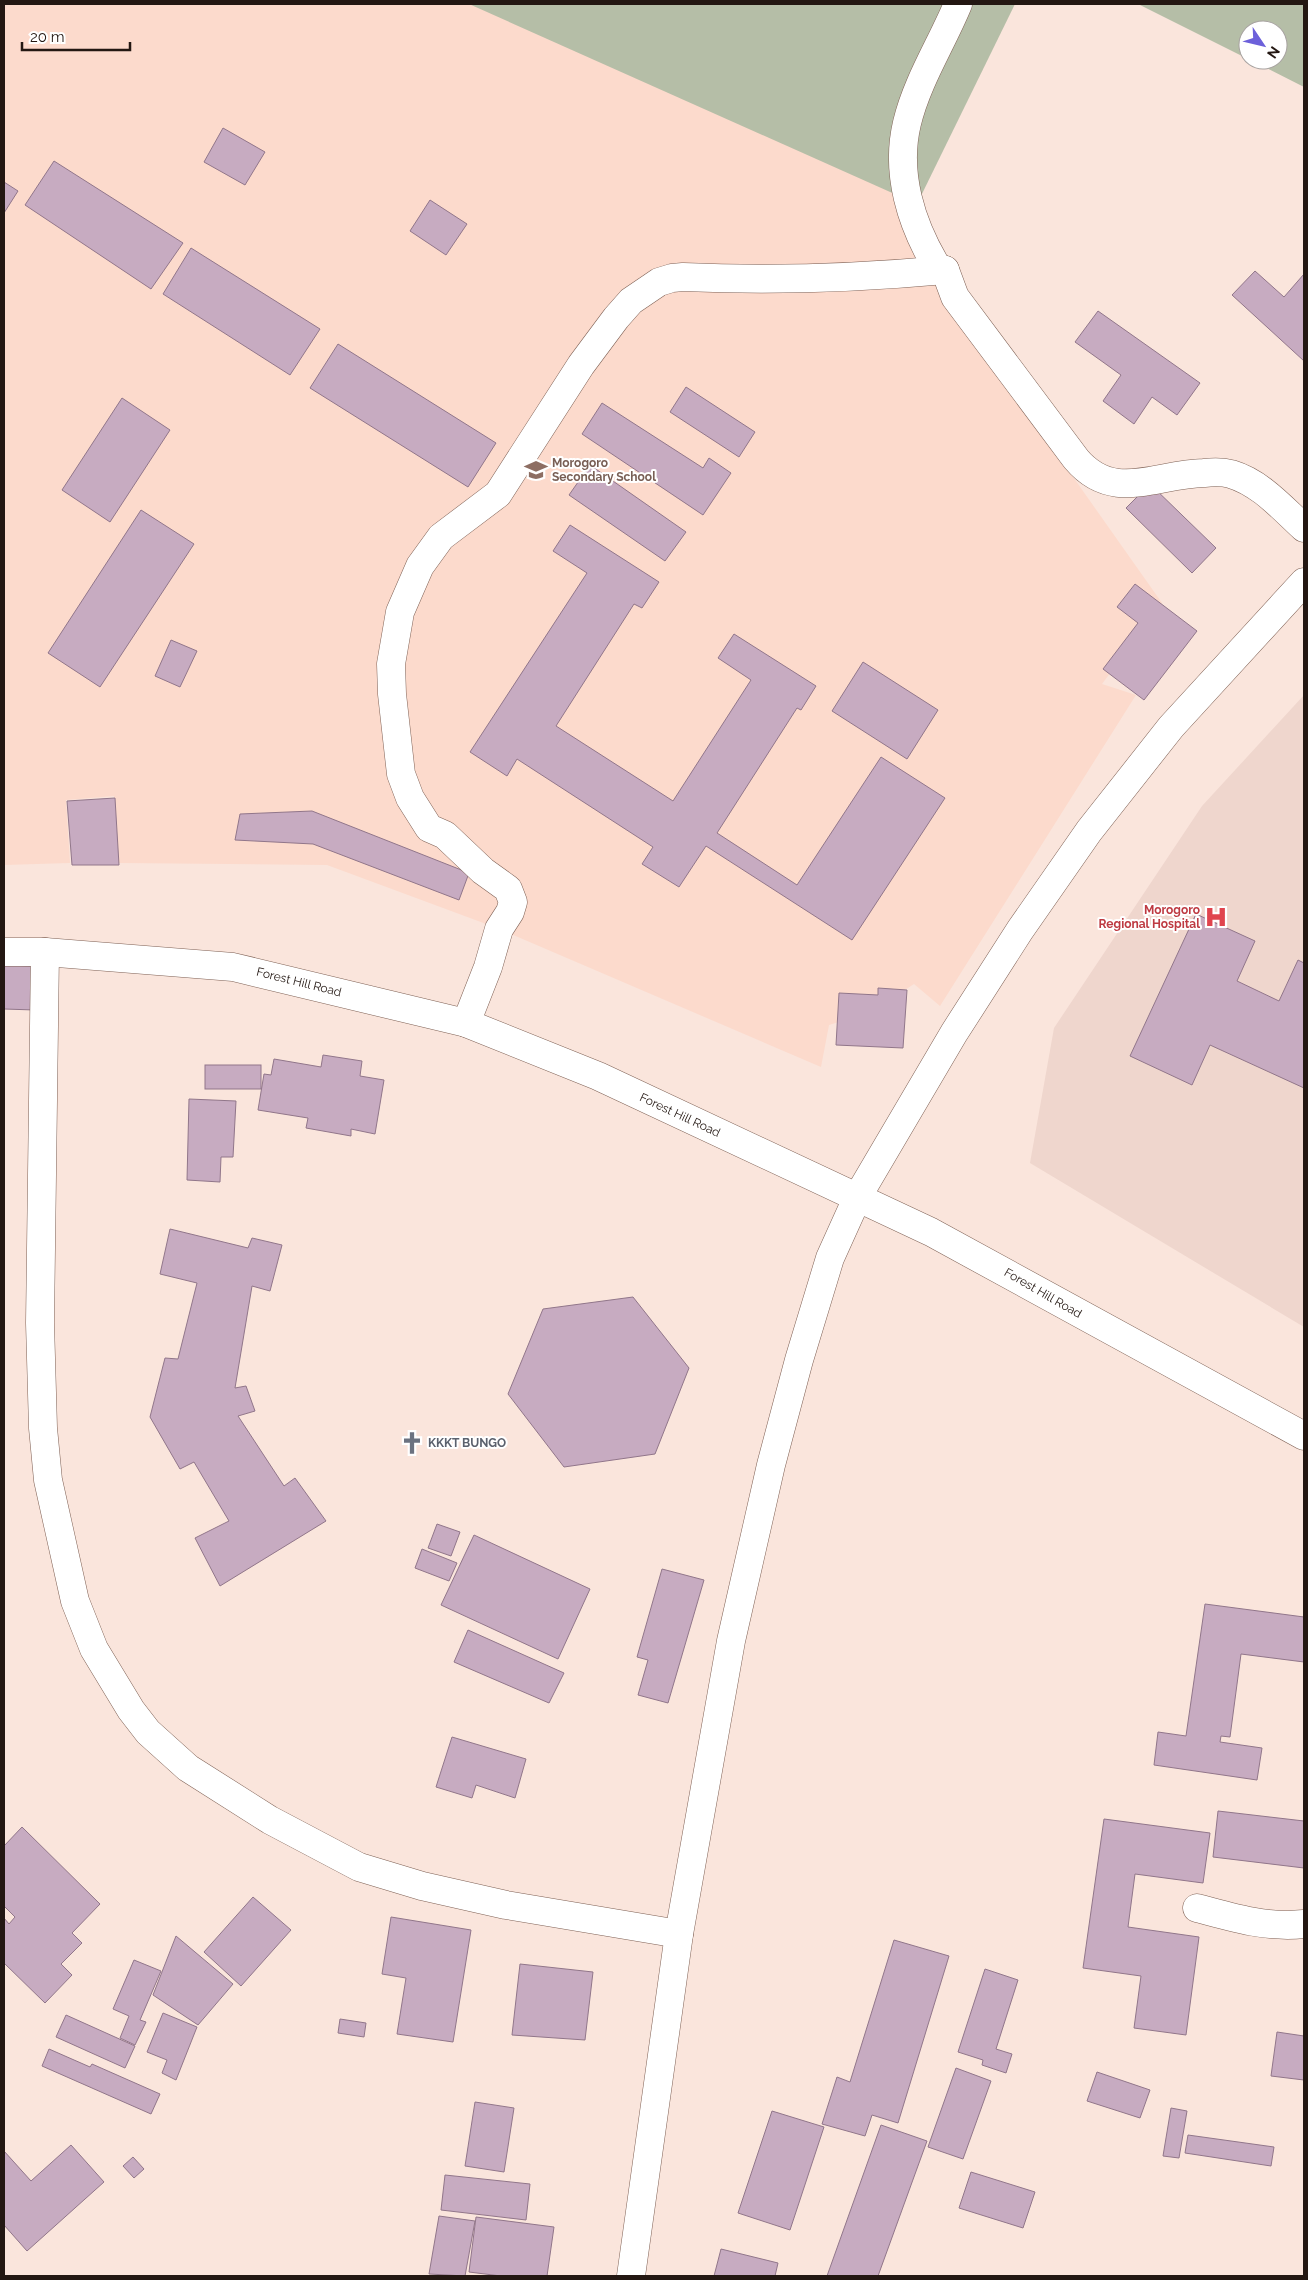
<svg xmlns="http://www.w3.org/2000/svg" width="1308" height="2280" viewBox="0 0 1308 2280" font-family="Raleway,sans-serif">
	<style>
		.built { fill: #fcdacc }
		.medical { fill: #efd6cd }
		.green { fill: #b5bea7 }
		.building { fill: #c7abc1; stroke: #91768a }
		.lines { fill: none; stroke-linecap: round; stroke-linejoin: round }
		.minor-casing { stroke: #7f6155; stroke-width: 29 }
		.minor { stroke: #fff; stroke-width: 28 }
		.labels { text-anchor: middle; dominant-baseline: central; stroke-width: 4; stroke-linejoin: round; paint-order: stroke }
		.education-label { font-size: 12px; font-weight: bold; fill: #785e54; stroke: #fff; text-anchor: start }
		.health-label { font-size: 12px; font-weight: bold; fill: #be3a42; stroke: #fff; text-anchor: end }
		.street-label { font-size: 12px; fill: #231712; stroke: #fff }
		.worship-label { font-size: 12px; font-weight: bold; fill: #5b616d; stroke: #fff; text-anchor: start }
	</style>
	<rect width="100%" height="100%" fill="#fae5dc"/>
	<path class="built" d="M4,4H471L916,202L975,338L1162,603L1102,684L1136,695L940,1006L914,984L871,1012L829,1025L821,1067L497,928L327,865L118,863L114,796L66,800L70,863L4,865Z"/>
	<path class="medical" d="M1304,695V1327L1030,1163L1054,1028L1202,806Z"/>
	<g class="green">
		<path d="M469,4H1015L917,204Z"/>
		<path d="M1138,4H1304V87L1251,60H1278V30H1248V59Z"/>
	</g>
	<g class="building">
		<path d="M223,128L265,152L245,185L204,162Z"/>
		<path d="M54,161L183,243L151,289L25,205Z"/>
		<path d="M4,182L18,191L4,213Z"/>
		<path d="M430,200L467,224L446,255L410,231Z"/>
		<path d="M191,248L320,329L290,375L163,294Z"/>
		<path d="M1255,271L1284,297L1304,274V361L1232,295Z"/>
		<path d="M1098,311L1200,383L1177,415L1152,397L1134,424L1103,401L1121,375L1075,342Z"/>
		<path d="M338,344L496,443L468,487L310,388Z"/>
		<path d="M686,387L755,432L739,457L670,412Z"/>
		<path d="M122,398L170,430L110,522L62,490Z"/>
		<path d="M602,403L703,468L709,458L731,473L703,515L582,434Z"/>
		<path d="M590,465L686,532L665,561L569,495Z"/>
		<path d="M1150,484L1216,548L1192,573L1126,508Z"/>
		<path d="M141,510L194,544L100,687L48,653Z"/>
		<path d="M570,525L659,582L642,608L634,604L556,726L673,801L751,680L718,658L734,634L816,686L801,710L797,708L717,833L797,885L881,757L945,798L852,940L706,846L679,887L642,864L653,847L517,759L507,776L470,752L587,573L553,551Z"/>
		<path d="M1135,584L1197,631L1144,700L1103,669L1138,623L1117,607Z"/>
		<path d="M171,640L197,651L180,687L155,676Z"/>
		<path d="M863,662L938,710L907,759L832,711Z"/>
		<path d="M115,798L119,865H72L67,801Z"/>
		<path d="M312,811L469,873L459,900L313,844L235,840L240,814Z"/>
		<path d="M1196,914L1255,941L1237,981L1279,1001L1298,960L1304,963V1088L1210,1045L1192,1085L1130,1056Z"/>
		<path d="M4,965L36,966L35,1010L4,1009Z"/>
		<path d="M878,988L907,990L903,1048L836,1045L839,993L878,995Z"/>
		<path d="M323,1055L362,1061L360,1076L384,1080L375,1134L351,1129V1136L306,1128L308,1118L258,1110L264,1074L271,1075L274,1059L321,1067Z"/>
		<rect x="205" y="1065" width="56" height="24"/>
		<path d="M189,1099L236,1101L233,1157H221L220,1182L187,1180Z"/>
		<path d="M170,1229L248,1248L252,1238L282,1245L270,1291L252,1286L235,1388L246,1386L255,1411L238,1416L284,1486L295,1478L326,1521L220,1586L195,1538L229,1521L194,1462L180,1469L150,1417L165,1358L178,1359L197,1283L160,1274Z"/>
		<path d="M633,1297L689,1368L655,1454L564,1467L508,1394L543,1309Z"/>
		<path d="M437,1524L460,1532L451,1556L428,1548Z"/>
		<path d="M474,1535L590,1589L558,1659L441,1605Z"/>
		<path d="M422,1549L457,1563L449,1581L415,1568Z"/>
		<path d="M662,1569L704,1580L668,1703L638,1695L648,1660L637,1657Z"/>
		<path d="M1205,1604L1304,1617V1662L1241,1654L1230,1737L1221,1736L1220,1742L1262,1748L1257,1780L1154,1765L1158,1732L1186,1736Z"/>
		<path d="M468,1630L564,1673L549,1703L454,1662Z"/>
		<path d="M452,1737L526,1759L515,1798L476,1785L472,1798L436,1787Z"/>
		<path d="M1218,1811L1304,1821V1868L1213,1857Z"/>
		<path d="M1104,1819L1210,1833L1203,1883L1135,1874L1128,1927L1199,1937L1186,2035L1134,2028L1141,1976L1083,1968Z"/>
		<path d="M22,1827L100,1904L72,1933L82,1943L61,1964L72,1975L45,2003L4,1963V1918L9,1924L15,1917L4,1906V1846Z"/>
		<path d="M253,1897L291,1930L241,1986L204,1952Z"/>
		<path d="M391,1917L471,1930L453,2042L397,2034L406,1978L382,1974Z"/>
		<path d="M176,1936L233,1984L198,2025L153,1995Z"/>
		<path d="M894,1940L949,1956L898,2123L872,2115L865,2136L822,2124L837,2077L850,2082Z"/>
		<path d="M134,1960L161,1971L140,2020L146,2022L135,2045L120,2038L129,2016L113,2009Z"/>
		<path d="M520,1964L593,1972L585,2040L512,2035Z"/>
		<path d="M985,1969L1018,1980L996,2049L1012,2054L1006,2073L982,2065L983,2060L958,2052Z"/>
		<path d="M163,2013L197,2027L176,2080L162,2073L167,2060L147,2052Z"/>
		<path d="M66,2015L135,2046L125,2068L56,2037Z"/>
		<path d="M340,2019L366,2023L364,2037L338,2033Z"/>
		<path d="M1277,2032L1304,2036V2080L1271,2076Z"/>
		<path d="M49,2049L90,2067L92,2064L160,2094L151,2114L42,2066Z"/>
		<path d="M956,2068L991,2081L963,2159L928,2147Z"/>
		<path d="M1097,2072L1150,2090L1140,2118L1087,2101Z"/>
		<path d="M475,2102L514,2108L504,2172L465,2166Z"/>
		<path d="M1171,2108L1187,2111L1179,2158L1163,2156Z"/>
		<path d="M772,2111L824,2127L790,2230L738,2213Z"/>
		<path d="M881,2125L927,2141L878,2276H827Z"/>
		<path d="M1188,2135L1274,2147L1271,2166L1185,2153Z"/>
		<path d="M71,2145L104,2182L27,2251L4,2225V2151L31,2181Z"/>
		<path d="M133,2157L144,2169L134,2178L123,2166Z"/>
		<path d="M971,2172L1035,2192L1023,2228L959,2208Z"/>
		<path d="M445,2175L530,2184L526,2220L441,2210Z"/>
		<path d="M439,2216L475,2221L465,2276L429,2274Z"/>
		<path d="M476,2217L554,2227L547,2276H501L469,2272Z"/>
		<path d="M721,2249L778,2263L775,2276H714Z"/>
	</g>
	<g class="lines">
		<defs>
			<g id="minor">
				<path d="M958,4C942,43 917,81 907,123C895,173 911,224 937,267L945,270L955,297L1076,459C1113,503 1155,474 1204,473C1213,472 1223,472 1231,474C1261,483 1282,508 1304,528"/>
				<path d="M4,952H45L233,967L466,1023L598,1076L931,1232L1304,1436"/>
				<path d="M45,952L40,1323L43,1428L48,1480L75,1601L94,1649L131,1710L148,1732L188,1768L270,1820L359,1867L422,1886L506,1905L679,1934"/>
				<path d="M466,1023L488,967L499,929L510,912L513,902L508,889L483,871L445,835L429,828L410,798L401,774L392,694L391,664L400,612L420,566L441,537L498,494L581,365L616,318L631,301L659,282L672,278L683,277C770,281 858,278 945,270"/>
				<path d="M1197,1908C1233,1918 1267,1928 1304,1924"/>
				<path d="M631,2276L679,1934L731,1641L771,1465L799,1360L830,1258L858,1196L954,1033L1020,930L1089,831L1171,727L1304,582"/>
			</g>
		</defs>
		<use href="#minor" class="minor-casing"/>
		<use href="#minor" class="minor"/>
	</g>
	<defs>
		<symbol id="school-bare" viewBox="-9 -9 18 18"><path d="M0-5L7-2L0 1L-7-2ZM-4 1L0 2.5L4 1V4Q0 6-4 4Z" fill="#8d6e63" stroke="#fff" stroke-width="2.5" paint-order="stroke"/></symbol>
		<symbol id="hospital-bare" viewBox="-9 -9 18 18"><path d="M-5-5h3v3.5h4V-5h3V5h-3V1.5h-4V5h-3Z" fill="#e0444e" stroke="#fff" stroke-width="2.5" paint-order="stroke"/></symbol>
		<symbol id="church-bare" viewBox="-9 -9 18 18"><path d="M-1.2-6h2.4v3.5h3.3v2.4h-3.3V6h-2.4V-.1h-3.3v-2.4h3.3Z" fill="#6b7280" stroke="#fff" stroke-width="2.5" paint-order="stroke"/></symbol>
	</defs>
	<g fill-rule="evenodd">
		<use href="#school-bare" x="520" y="454" width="32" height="32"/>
		<use href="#hospital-bare" x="1200" y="901" width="32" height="32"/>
		<use href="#church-bare" x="396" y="1427" width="32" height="32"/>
	</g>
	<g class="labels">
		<g class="education-label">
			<text x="552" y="463">Morogoro<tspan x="552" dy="14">Secondary School</tspan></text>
		</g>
		<g class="health-label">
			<text x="1200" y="910">Morogoro<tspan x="1200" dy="14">Regional Hospital</tspan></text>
		</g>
		<g class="street-label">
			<text transform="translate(299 982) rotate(14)">Forest Hill Road</text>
			<text transform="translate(680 1115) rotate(25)">Forest Hill Road</text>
			<text transform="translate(1043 1293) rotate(30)">Forest Hill Road</text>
		</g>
		<g class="worship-label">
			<text x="428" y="1443">KKKT BUNGO</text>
		</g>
	</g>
	<rect width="1308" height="2280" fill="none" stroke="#231712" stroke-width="10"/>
	<g transform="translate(1263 45) rotate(125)"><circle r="24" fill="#ffffff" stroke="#a7a2a0"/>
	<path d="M0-4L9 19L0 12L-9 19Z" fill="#6c60da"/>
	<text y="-8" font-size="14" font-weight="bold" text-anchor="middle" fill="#231712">N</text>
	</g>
	<path d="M22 42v8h108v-8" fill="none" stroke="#231712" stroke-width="2.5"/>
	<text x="30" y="42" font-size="15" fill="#231712" stroke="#ffffff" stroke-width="4" paint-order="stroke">20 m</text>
</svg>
